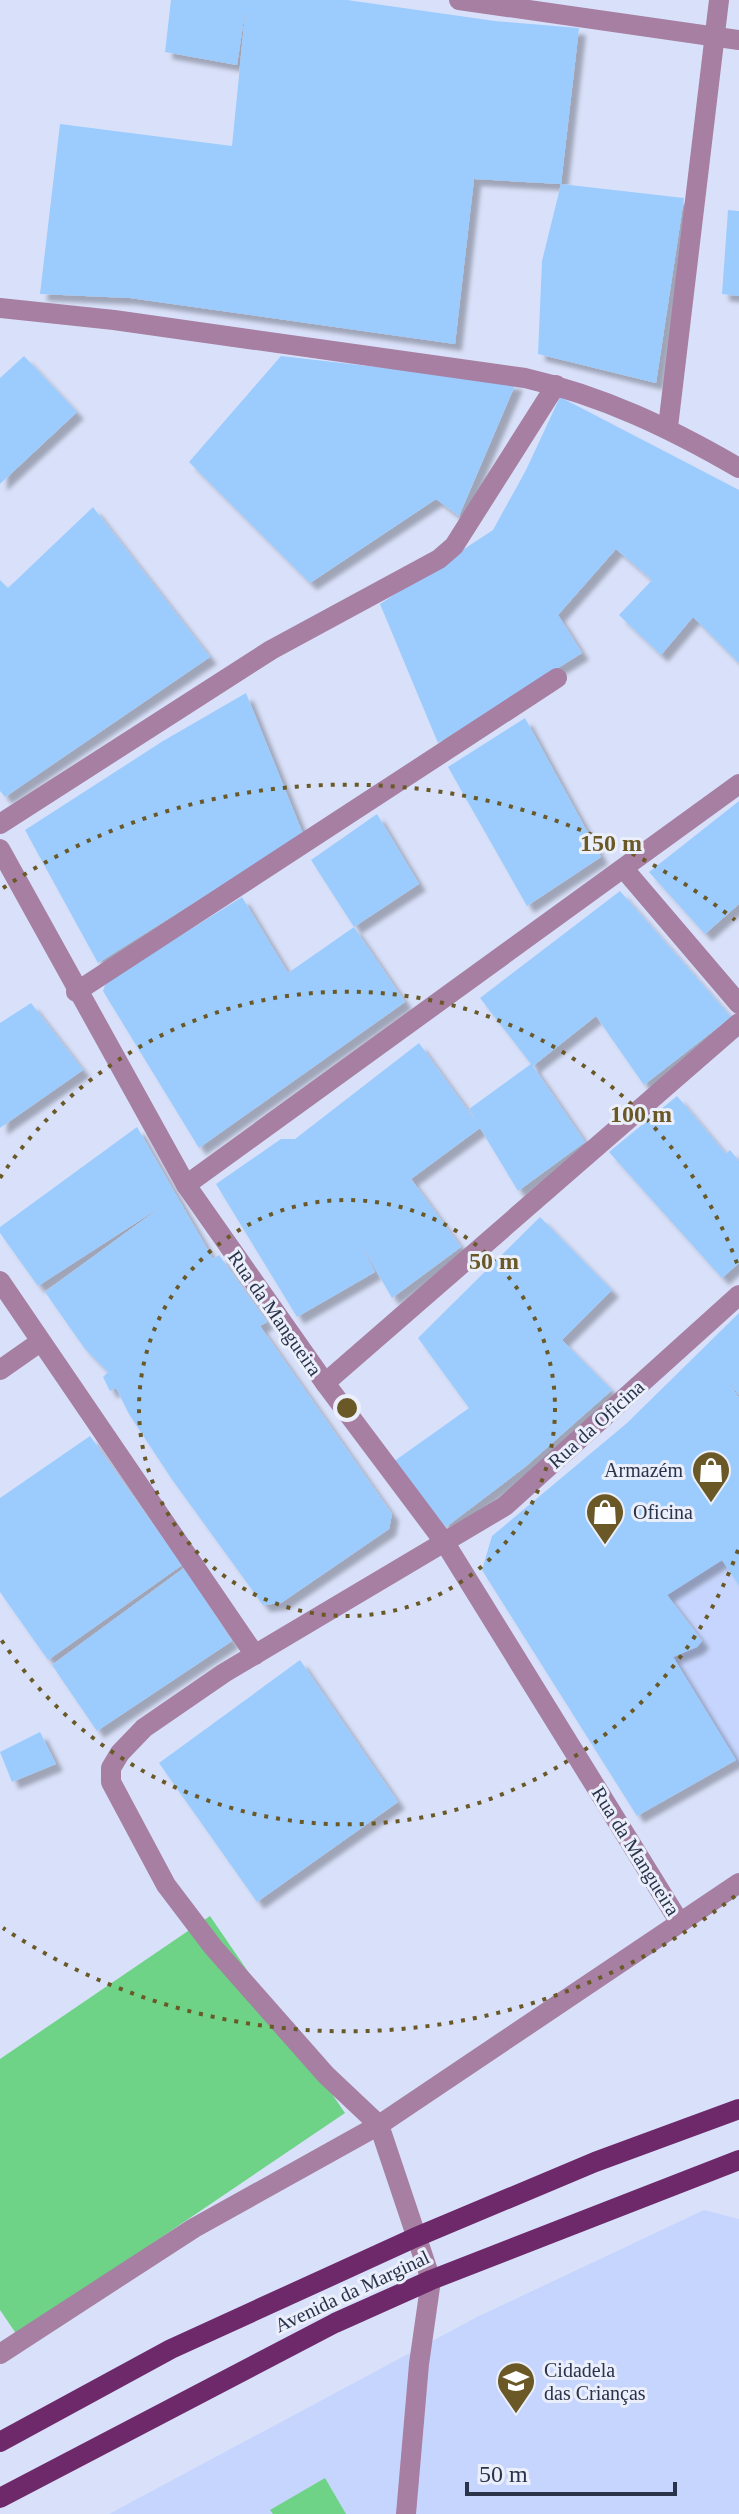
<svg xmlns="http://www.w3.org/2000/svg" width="739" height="2514" viewBox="0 0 739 2514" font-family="'Times New Roman',serif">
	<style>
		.built { fill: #c6d5fd }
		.green { fill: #6ed386 }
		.building { fill: #9cccfe; filter: url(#shadow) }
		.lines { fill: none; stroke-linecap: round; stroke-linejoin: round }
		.minor { stroke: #a67fa2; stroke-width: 20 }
		.major { stroke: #6e296a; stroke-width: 20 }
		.ring { fill: none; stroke: #6a5927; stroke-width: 4; stroke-dasharray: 4 8 }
		.labels { text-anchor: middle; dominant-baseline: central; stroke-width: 6; stroke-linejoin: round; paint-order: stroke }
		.street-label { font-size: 20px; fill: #2b334b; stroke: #eaeffb }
		.poi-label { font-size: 20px; fill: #2b334b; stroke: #eaeffb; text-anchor: start }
		.centre { fill: #6a5927; stroke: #eaeffb; stroke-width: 4 }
		.ring-label { font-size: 24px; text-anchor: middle; font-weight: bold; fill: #6a5927; stroke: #eaeffb; stroke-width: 6; stroke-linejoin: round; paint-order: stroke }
	</style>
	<defs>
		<filter id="shadow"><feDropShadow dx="7" dy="7" stdDeviation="2" flood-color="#0004"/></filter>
	</defs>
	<rect width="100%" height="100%" fill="#d9e1fa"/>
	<g class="built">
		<path d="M728,1557L739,1573V1766L673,1657L702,1640L664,1592Z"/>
		<path d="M704,2210L739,2219V2514H109L477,2317Z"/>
	</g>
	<g class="green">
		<path d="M210,1916L345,2113L17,2335L0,2310V2059Z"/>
		<path d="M325,2478L346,2514H273L270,2510Z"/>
	</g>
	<g class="building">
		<path d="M171,0H347L495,21L579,28L561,184L474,179L455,344L130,298L40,294L60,124L232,146L246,5L237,65L165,52Z"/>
		<path d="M561,184L684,198L656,383L538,354L542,261Z"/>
		<path d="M728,210L739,211V296L722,294Z"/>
		<path d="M24,356L77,412L0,484V378Z"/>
		<path d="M281,356L516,383L459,516L436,499L310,583L189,462Z"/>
		<path d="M560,397L739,490V663L693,617L661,655L619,615L652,580L616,549L558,615L582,653L438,743L380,604L493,530L526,470Z"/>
		<path d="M93,507L210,657L5,797L0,791V580L8,588Z"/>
		<path d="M246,693L303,834L98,963L25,830L163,741Z"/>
		<path d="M525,718L601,857L527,906L448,767Z"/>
		<path d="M739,801V904L705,934L649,872Z"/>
		<path d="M377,814L419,884L354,927L405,1002L199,1148L103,991L106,982L242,897L288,973L354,927L311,860Z"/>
		<path d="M620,891L731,1017L644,1085L596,1016L533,1066L585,1142L518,1191L480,1128L411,1179L461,1247L392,1298L358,1239L375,1272L297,1317L216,1184L281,1139H295L419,1043L477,1123L469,1109L531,1064L480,998Z"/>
		<path d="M31,1003L83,1070L0,1128V1023Z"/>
		<path d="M677,1096L726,1154L730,1150L739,1161V1263L722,1278L609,1152Z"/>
		<path d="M137,1127L213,1259L219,1255L267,1322L260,1326L392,1514L389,1529L281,1603L263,1605L171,1478L129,1414L116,1388L110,1391L103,1377L108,1372L85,1349L45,1292L165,1204L38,1286L0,1233V1227Z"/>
		<path d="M540,1217L612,1290L562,1340L612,1390L525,1467L446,1527L393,1462L469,1408L418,1338Z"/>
		<path d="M739,1313V1395L727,1379L739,1398V1585L722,1560L667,1595L702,1641L697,1647L673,1657L736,1760L637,1816L482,1570L492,1536L627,1423Z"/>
		<path d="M90,1436L182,1565L48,1660L0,1592V1498Z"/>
		<path d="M184,1568L232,1641L97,1731L52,1665Z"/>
		<path d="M300,1660L398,1802L257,1902L159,1763Z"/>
		<path d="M40,1732L56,1764L12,1782L0,1752Z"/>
	</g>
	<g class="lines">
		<g class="minor">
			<path d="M459,0L739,40"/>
			<path d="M0,308L114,320L525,378C603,396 670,428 739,468"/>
			<path d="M668,427L719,0"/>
			<path d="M0,824L271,650L439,559L454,546L556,385"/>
			<path d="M0,849L186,1185L325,1383L445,1543L680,1923"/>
			<path d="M624,869L739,1004"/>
			<path d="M76,992L557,678"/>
			<path d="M186,1185L739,784"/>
			<path d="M0,1281L255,1655"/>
			<path d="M0,1370L40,1342"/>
			<path d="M325,1383L739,1023"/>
			<path d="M0,2354L194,2228L379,2125L739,1883"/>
			<path d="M406,2514L419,2364L431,2280L379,2125L326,2075L213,1947L166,1885L111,1782V1768L120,1753L144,1728L224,1673L505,1506L739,1295"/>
		</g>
		<g class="major">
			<path d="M0,2442L171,2349L414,2238L595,2162L739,2109"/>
			<path d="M0,2498L335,2323L431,2280L739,2160"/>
		</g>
	</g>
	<g class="ring">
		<circle cx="347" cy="1408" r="208"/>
		<path d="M738 1550A416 416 0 0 1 0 1638M0 1178A416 416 0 0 1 738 1266"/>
		<path d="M735 1896A624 624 0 0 1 3 1928M3 888A624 624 0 0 1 735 920"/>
	</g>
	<defs>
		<symbol id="shop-pin" viewBox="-11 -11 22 30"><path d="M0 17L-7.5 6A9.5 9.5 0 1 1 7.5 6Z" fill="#6a5927" stroke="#eaeffb"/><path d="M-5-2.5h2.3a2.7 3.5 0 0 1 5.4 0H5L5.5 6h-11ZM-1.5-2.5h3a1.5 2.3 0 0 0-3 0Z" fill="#fff"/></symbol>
		<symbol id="school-pin" viewBox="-11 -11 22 30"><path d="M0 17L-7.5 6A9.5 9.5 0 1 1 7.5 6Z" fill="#6a5927" stroke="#eaeffb"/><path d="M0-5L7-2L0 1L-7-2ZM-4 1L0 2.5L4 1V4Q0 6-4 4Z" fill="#fff"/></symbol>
	</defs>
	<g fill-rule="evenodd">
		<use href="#shop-pin" x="689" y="1448" width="44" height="60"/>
		<use href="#shop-pin" x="583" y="1490" width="44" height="60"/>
		<use href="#school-pin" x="494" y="2359" width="44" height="60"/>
	</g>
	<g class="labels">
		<g class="street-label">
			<text transform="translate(275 1313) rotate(55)">Rua da Mangueira</text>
			<text transform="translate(596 1424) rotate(-42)">Rua da Oficina</text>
			<text transform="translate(636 1851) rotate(58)">Rua da Mangueira</text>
			<text transform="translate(352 2291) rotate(-25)">Avenida da Marginal</text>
		</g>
		<g class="poi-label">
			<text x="683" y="1470" text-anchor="end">Armazém</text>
			<text x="633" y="1512">Oficina</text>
			<text x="544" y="2370">Cidadela<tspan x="544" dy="23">das Crianças</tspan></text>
		</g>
	</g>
	<circle cx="347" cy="1408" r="12" class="centre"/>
	<g class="ring-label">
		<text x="611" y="851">150 m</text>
		<text x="641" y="1122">100 m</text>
		<text x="494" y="1269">50 m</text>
	</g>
	<path d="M467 2482v12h208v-12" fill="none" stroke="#2b334b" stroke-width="4"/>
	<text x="479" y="2482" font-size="24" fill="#2b334b" stroke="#eaeffb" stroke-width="6" paint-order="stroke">50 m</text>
</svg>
